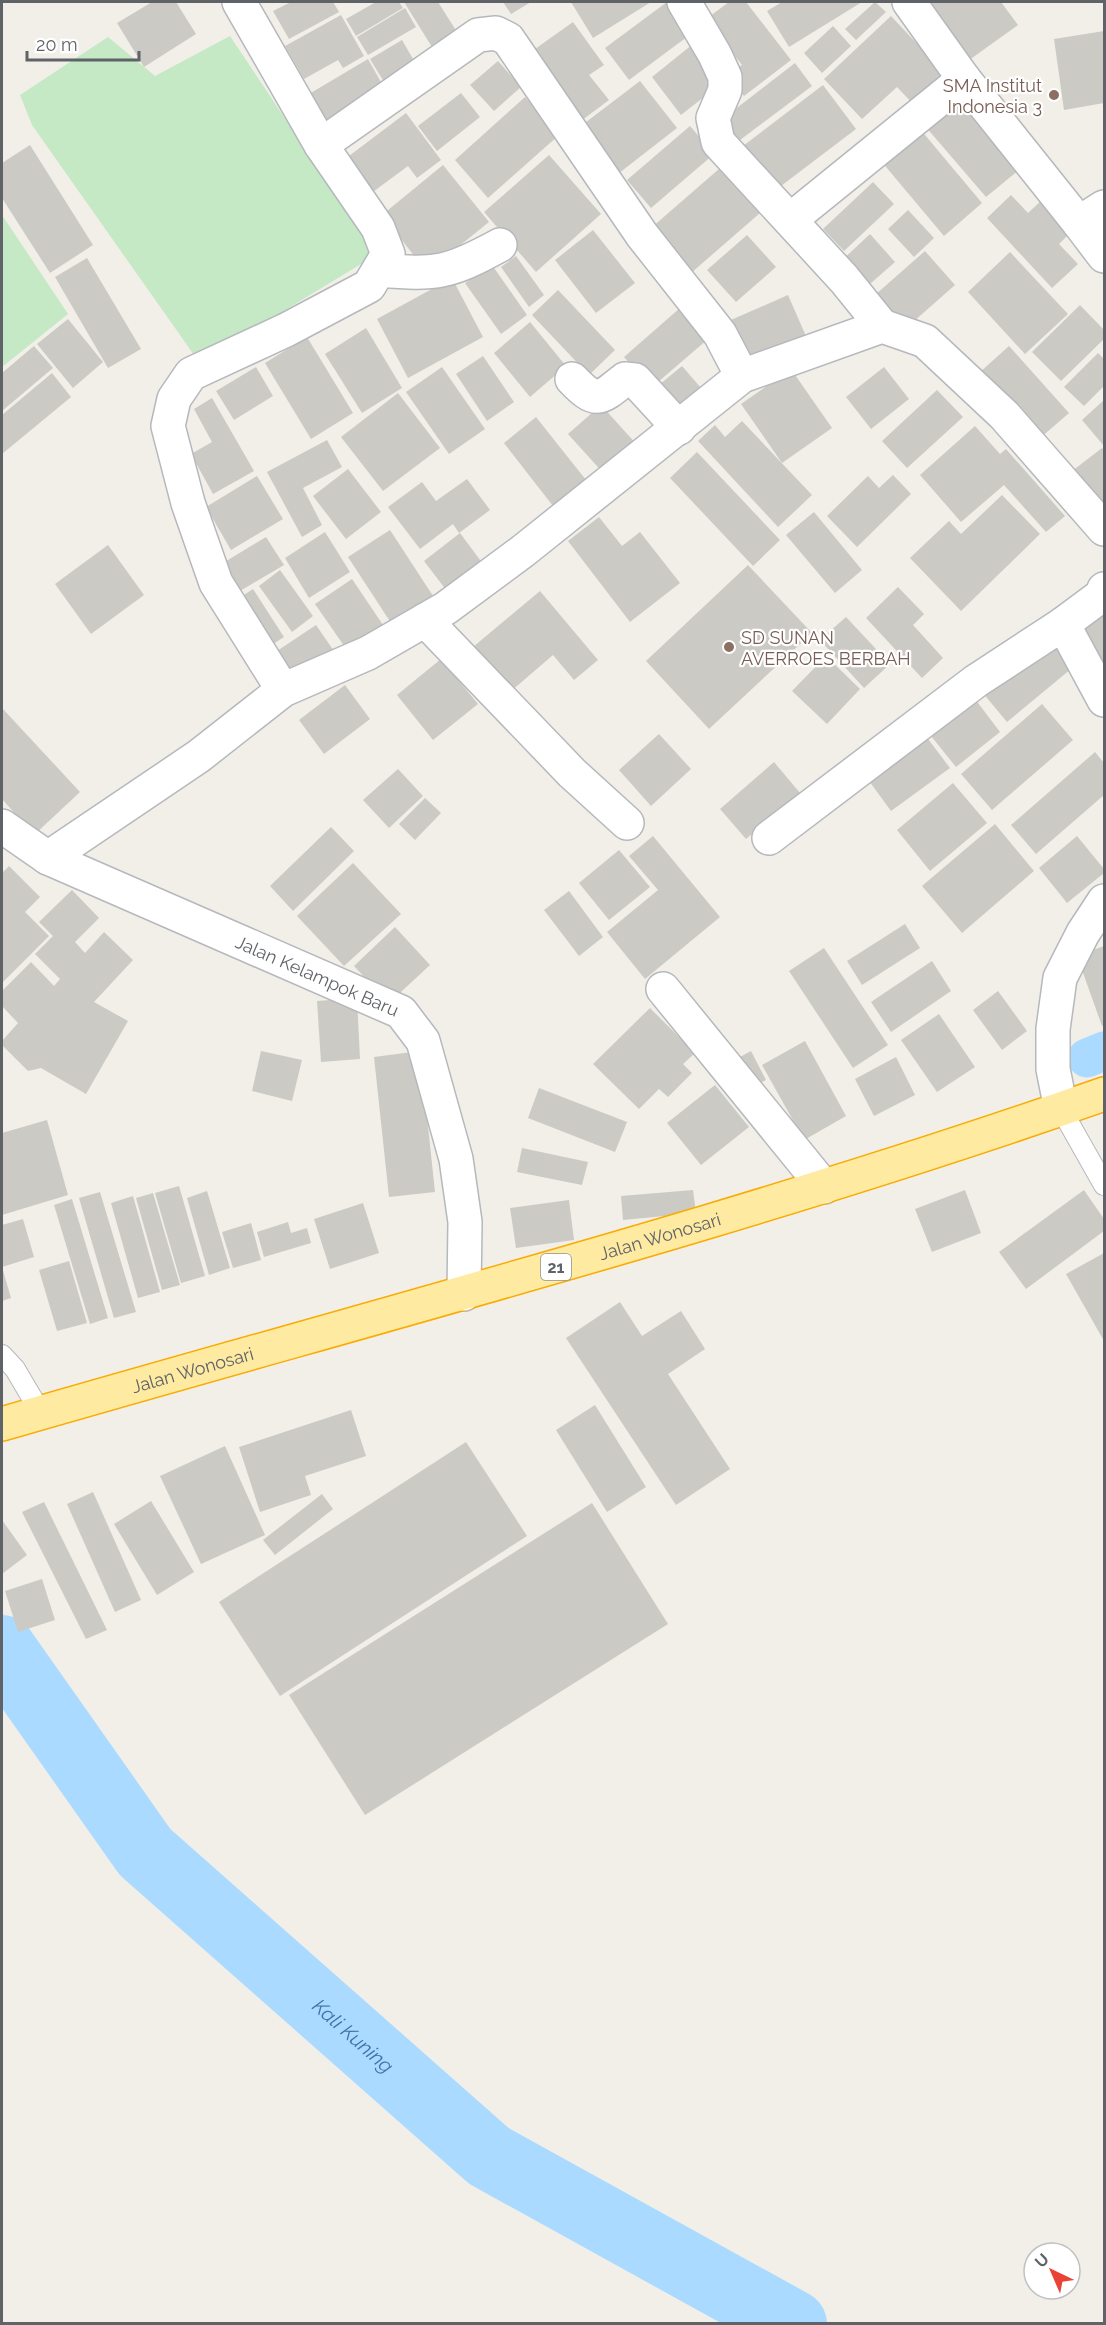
<svg xmlns="http://www.w3.org/2000/svg" width="1106" height="2325" viewBox="0 0 1106 2325" font-family="Raleway,sans-serif">
	<style>
		.green { fill: #c5e8c5 }
		.lines { fill: none; stroke-linecap: round; stroke-linejoin: round }
		.canal { stroke: #aadaff; stroke-width: 39 }
		.river { stroke: #aadaff; stroke-width: 68 }
		.building { fill: #cccac5 }
		.service-casing { stroke: #b5b8bc; stroke-width: 22 }
		.minor-casing { stroke: #b5b8bc; stroke-width: 36 }
		.trunk-casing { stroke: #f9ab00; stroke-width: 36 }
		.service { stroke: #fff; stroke-width: 20 }
		.minor { stroke: #fff; stroke-width: 33 }
		.trunk { stroke: #feeaa1; stroke-width: 33 }
		.education-dot { fill: #8d6e63; stroke: #fff; stroke-width: 2 }
		.labels { text-anchor: middle; dominant-baseline: central; stroke-width: 4.5; stroke-linejoin: round; paint-order: stroke }
		.shield { fill: #fff; stroke: #8f9295; stroke-width: 1.5 }
		.shield-label { font-size: 16px; font-weight: bold; fill: #5f6368 }
		.education-label { font-size: 18px; fill: #785e54; stroke: #fff; text-anchor: end }
		.street-label { font-size: 18px; fill: #5f6368; stroke: #fff }
		.water-label { font-size: 20px; font-style: italic; fill: #4174aa; stroke: #fff }
	</style>
	<rect width="100%" height="100%" fill="#f1efe8"/>
	<g class="green">
		<path d="M230,36L376,255L199,362L32,125L20,95L108,37L155,76Z"/>
		<path d="M2,215L68,314L2,367Z"/>
	</g>
	<g class="lines">
		<path class="canal" d="M1087,1058L1104,1051"/>
		<path class="river" id="s1" d="M2,1649L145,1852L489,2156L793,2324"/>
	</g>
	<g class="building">
		<path d="M152,2H176L196,34L144,67L117,23Z"/>
		<path d="M291,2H333L339,12L289,39L273,11Z"/>
		<path d="M376,2H399L403,8L356,36L346,19Z"/>
		<path d="M404,2H438L457,32L432,47Z"/>
		<path d="M503,2H531L511,14Z"/>
		<path d="M571,2H651L593,38Z"/>
		<path d="M667,2L691,34L629,80L605,48Z"/>
		<path d="M729,2H746L791,60L744,96L728,75L742,65L706,19Z"/>
		<path d="M782,2H862L789,47L767,11Z"/>
		<path d="M875,2L886,12L856,40L845,29Z"/>
		<path d="M920,2H1001L1018,25L965,63Z"/>
		<path d="M405,8L416,27L368,55L357,37Z"/>
		<path d="M341,15L364,56L343,68L338,60L304,79L285,46Z"/>
		<path d="M891,16L951,80L919,110L897,87L862,119L824,79Z"/>
		<path d="M573,22L604,65L589,75L609,100L577,124L528,54Z"/>
		<path d="M833,26L851,46L822,73L804,53Z"/>
		<path d="M1104,31V103L1064,110L1054,39Z"/>
		<path d="M402,40L420,71L389,90L370,59Z"/>
		<path d="M693,44L723,82L681,115L652,77Z"/>
		<path d="M368,59L386,91L317,132L299,100Z"/>
		<path d="M498,61L521,87L494,111L470,85Z"/>
		<path d="M795,63L812,86L732,146L716,124Z"/>
		<path d="M640,81L677,128L614,177L577,129Z"/>
		<path d="M823,85L856,129L777,189L743,146Z"/>
		<path d="M461,93L480,117L437,151L418,126Z"/>
		<path d="M525,97L559,135L488,198L455,160Z"/>
		<path d="M959,97L1020,169L986,197L925,126Z"/>
		<path d="M406,113L441,160L417,178L408,166L362,200L337,165Z"/>
		<path d="M690,126L714,154L651,208L627,180Z"/>
		<path d="M920,129L982,203L944,236L881,161Z"/>
		<path d="M30,145L93,245L50,273L2,198V163Z"/>
		<path d="M549,155L601,214L536,272L484,212Z"/>
		<path d="M727,162L767,207L683,280L643,235Z"/>
		<path d="M443,165L489,222L427,272L382,215Z"/>
		<path d="M873,182L894,204L844,251L823,229Z"/>
		<path d="M1011,195L1028,213L1043,199L1072,231L1059,244L1078,264L1052,288L987,218Z"/>
		<path d="M908,210L934,238L914,257L888,229Z"/>
		<path d="M593,230L635,283L596,313L555,260Z"/>
		<path d="M870,234L895,262L862,291L838,264Z"/>
		<path d="M747,235L776,267L736,302L707,270Z"/>
		<path d="M925,251L955,285L905,329L875,295Z"/>
		<path d="M1010,252L1068,314L1025,354L968,292Z"/>
		<path d="M516,256L544,295L529,307L501,267Z"/>
		<path d="M87,258L141,349L108,368L55,277Z"/>
		<path d="M492,265L527,315L501,334L465,283Z"/>
		<path d="M452,278L483,337L408,378L377,319Z"/>
		<path d="M558,290L615,350L589,375L532,315Z"/>
		<path d="M788,295L809,343L745,371L724,323Z"/>
		<path d="M688,301L715,333L651,388L624,357Z"/>
		<path d="M1080,305L1104,330V339L1061,381L1032,352Z"/>
		<path d="M68,319L103,362L73,388L37,344Z"/>
		<path d="M530,322L566,366L530,397L494,353Z"/>
		<path d="M366,328L402,388L362,413L325,354Z"/>
		<path d="M307,337L353,413L311,439L265,363Z"/>
		<path d="M34,346L53,368L2,411V373Z"/>
		<path d="M1009,346L1069,413L1039,439L979,373Z"/>
		<path d="M1098,353L1104,359V386L1084,406L1064,387Z"/>
		<path d="M483,356L514,402L487,421L456,374Z"/>
		<path d="M682,366L701,388L673,411L654,389Z"/>
		<path d="M256,367L273,396L234,420L216,391Z"/>
		<path d="M442,367L485,429L449,454L406,392Z"/>
		<path d="M884,367L909,399L871,429L846,397Z"/>
		<path d="M791,369L832,428L782,463L741,404Z"/>
		<path d="M52,373L71,397L2,454V415Z"/>
		<path d="M937,390L963,417L907,468L882,441Z"/>
		<path d="M398,393L440,448L383,491L341,437Z"/>
		<path d="M212,398L254,471L213,494L191,454L212,442L194,409Z"/>
		<path d="M1104,400V446L1082,420Z"/>
		<path d="M601,405L639,447L606,476L568,434Z"/>
		<path d="M536,417L586,480L553,506L504,443Z"/>
		<path d="M742,421L812,495L778,527L698,441L715,425L725,437Z"/>
		<path d="M975,426L1000,454L1006,449L1065,516L1046,532L1004,485L961,522L920,475Z"/>
		<path d="M327,440L342,467L303,488L322,525L302,537L267,472Z"/>
		<path d="M1102,448L1104,451V504L1096,511L1067,475Z"/>
		<path d="M697,452L780,540L753,566L670,478Z"/>
		<path d="M348,469L381,512L346,539L313,496Z"/>
		<path d="M893,475L911,494L857,547L827,516L868,476L879,488Z"/>
		<path d="M257,476L283,519L231,550L206,507Z"/>
		<path d="M467,479L490,510L459,533L453,524L420,549L388,507L422,482L436,501Z"/>
		<path d="M1002,495L1040,534L961,611L910,558L949,521L961,534Z"/>
		<path d="M814,512L862,570L835,593L786,535Z"/>
		<path d="M599,517L622,546L640,532L680,583L630,622L568,541Z"/>
		<path d="M390,530L435,599L393,626L348,557Z"/>
		<path d="M325,532L350,572L309,598L285,558Z"/>
		<path d="M460,533L486,568L450,595L424,561Z"/>
		<path d="M266,537L284,565L235,594L218,566Z"/>
		<path d="M108,545L144,595L91,634L55,584Z"/>
		<path d="M748,565L812,633L709,729L646,661Z"/>
		<path d="M280,570L313,616L292,632L259,586Z"/>
		<path d="M352,579L383,625L347,650L315,604Z"/>
		<path d="M898,587L924,614L913,625L943,658L922,678L866,618Z"/>
		<path d="M253,589L284,637L267,648L236,600Z"/>
		<path d="M540,591L598,660L574,680L553,655L510,692L473,647Z"/>
		<path d="M1104,613V674L1075,634Z"/>
		<path d="M846,617L890,664L864,688L820,640Z"/>
		<path d="M316,625L336,654L292,685L271,655Z"/>
		<path d="M1053,634L1077,664L1007,722L982,692Z"/>
		<path d="M826,656L860,689L827,724L792,691Z"/>
		<path d="M441,659L478,704L433,740L397,695Z"/>
		<path d="M345,685L370,719L324,754L299,720Z"/>
		<path d="M972,695L1000,732L956,767L927,731Z"/>
		<path d="M1042,704L1073,740L992,810L961,774Z"/>
		<path d="M2,708L80,792L34,835L2,799Z"/>
		<path d="M922,731L950,768L891,811L864,774Z"/>
		<path d="M659,734L691,769L651,806L619,770Z"/>
		<path d="M1095,752L1104,763V795L1036,854L1011,825Z"/>
		<path d="M774,762L800,793L746,839L720,809Z"/>
		<path d="M398,769L423,796L389,828L363,800Z"/>
		<path d="M953,783L987,823L930,871L897,830Z"/>
		<path d="M425,798L441,813L415,840L399,824Z"/>
		<path d="M995,824L1034,871L962,933L922,886Z"/>
		<path d="M331,827L354,851L293,911L270,886Z"/>
		<path d="M653,836L720,917L645,979L607,932L658,890L629,856Z"/>
		<path d="M1077,836L1104,869V873L1067,903L1039,868Z"/>
		<path d="M619,850L650,887L609,920L579,883Z"/>
		<path d="M353,863L401,914L344,966L297,916Z"/>
		<path d="M9,866L40,897L25,912L49,936L2,983V873Z"/>
		<path d="M72,890L99,918L75,942L85,953L104,932L133,960L94,1002L128,1021L86,1094L41,1068L28,1071L2,1045V1041L18,1023L2,1006V991L31,962L54,986L60,979L35,954L53,936L39,922Z"/>
		<path d="M569,891L603,937L579,956L544,910Z"/>
		<path d="M905,924L920,948L862,985L847,961Z"/>
		<path d="M395,927L430,965L389,1003L354,966Z"/>
		<path d="M1104,946V1025L1102,1026L1077,956Z"/>
		<path d="M824,948L888,1045L853,1068L789,971Z"/>
		<path d="M932,961L951,991L891,1032L871,1002Z"/>
		<path d="M998,991L1027,1031L1002,1050L973,1010Z"/>
		<path d="M357,998L360,1059L321,1062L317,1001Z"/>
		<path d="M650,1008L695,1053L683,1064L692,1073L668,1097L659,1089L639,1109L593,1064Z"/>
		<path d="M939,1014L975,1067L937,1092L901,1040Z"/>
		<path d="M805,1041L846,1116L804,1140L762,1065Z"/>
		<path d="M261,1051L302,1060L292,1101L252,1091Z"/>
		<path d="M420,1051L435,1192L389,1197L374,1057Z"/>
		<path d="M751,1051L766,1080L754,1086L740,1057Z"/>
		<path d="M896,1057L915,1095L874,1116L855,1079Z"/>
		<path d="M715,1085L749,1127L701,1165L667,1123Z"/>
		<path d="M539,1088L627,1122L615,1152L528,1118Z"/>
		<path d="M47,1120L68,1195L2,1215V1133Z"/>
		<path d="M522,1148L588,1162L582,1185L517,1172Z"/>
		<path d="M179,1186L205,1276L181,1283L155,1193Z"/>
		<path d="M693,1190L696,1213L623,1220L621,1196Z"/>
		<path d="M965,1190L981,1233L932,1252L915,1209Z"/>
		<path d="M1084,1190L1104,1219V1231L1026,1289L999,1252Z"/>
		<path d="M207,1191L230,1268L209,1275L187,1198Z"/>
		<path d="M100,1192L136,1312L114,1318L79,1198Z"/>
		<path d="M153,1193L180,1285L162,1290L136,1198Z"/>
		<path d="M133,1196L160,1292L138,1298L111,1203Z"/>
		<path d="M72,1199L108,1318L90,1324L54,1205Z"/>
		<path d="M569,1200L574,1240L516,1248L510,1208Z"/>
		<path d="M363,1203L379,1253L330,1269L314,1219Z"/>
		<path d="M23,1219L34,1257L2,1267L11,1298L2,1301V1225Z"/>
		<path d="M288,1222L291,1233L307,1228L311,1243L264,1257L257,1232Z"/>
		<path d="M251,1223L261,1260L233,1268L222,1232Z"/>
		<path d="M1104,1253V1341L1066,1274Z"/>
		<path d="M69,1261L87,1323L57,1331L39,1270Z"/>
		<path d="M620,1302L642,1336L681,1311L705,1349L668,1374L730,1469L676,1505L566,1338Z"/>
		<path d="M595,1405L646,1487L607,1512L556,1430Z"/>
		<path d="M351,1410L366,1456L305,1476L311,1495L260,1512L239,1447Z"/>
		<path d="M466,1442L527,1536L280,1696L219,1602Z"/>
		<path d="M225,1446L265,1535L201,1564L160,1476Z"/>
		<path d="M93,1492L141,1600L115,1612L67,1504Z"/>
		<path d="M322,1494L333,1509L275,1555L263,1540Z"/>
		<path d="M151,1501L194,1572L157,1595L114,1524Z"/>
		<path d="M44,1502L107,1630L86,1639L22,1512Z"/>
		<path d="M592,1503L668,1624L365,1815L289,1695Z"/>
		<path d="M2,1520L27,1555L2,1574Z"/>
		<path d="M42,1579L55,1620L18,1632L5,1591Z"/>
	</g>
	<g class="lines">
		<defs>
			<g id="service">
				<path d="M1061,1109L1104,1185"/>
				<path d="M2,1355L15,1369L41,1413"/>
			</g>
			<g id="minor">
				<path d="M239,2L321,145L378,228L388,254L369,286L286,330L191,374L174,399L168,426L188,503L216,583L283,690"/>
				<path d="M684,2L715,55L725,77V90L713,118L718,142L844,279L882,326"/>
				<path d="M909,2L964,79L1079,223L1104,207"/>
				<path d="M321,145L478,35L496,33L508,39L642,235L720,334L742,376"/>
				<path d="M790,220L964,79"/>
				<path d="M1079,223L1104,256"/>
				<path d="M379,270C437,275 449,273 500,245"/>
				<path d="M572,379C596,404 599,400 625,379L635,380L679,428"/>
				<path d="M1104,589L1102,595L1063,624L1104,700"/>
				<path d="M425,620L572,773L627,823"/>
				<path id="s2" d="M2,826L48,858L401,1012L423,1041L456,1159L465,1222L464,1294"/>
				<path d="M769,838L976,681L1063,624"/>
				<path d="M48,858L199,756L283,690L368,653L446,608L523,551L742,376L882,326L925,341L1004,415L1104,529"/>
				<path d="M663,989L824,1187"/>
				<path d="M1061,1109L1053,1069V1029L1060,978L1083,933L1104,901"/>
			</g>
			<g id="trunk">
				<path id="s3" d="M2,1424C370,1317 742,1221 1104,1094"/>
			</g>
		</defs>
		<use href="#service" class="service-casing"/>
		<use href="#minor" class="minor-casing"/>
		<use href="#trunk" class="trunk-casing"/>
		<use href="#service" class="service"/>
		<use href="#minor" class="minor"/>
		<use href="#trunk" class="trunk"/>
	</g>
	<g class="education-dot">
		<circle cx="1054" cy="95" r="6"/>
		<circle cx="729" cy="647" r="6"/>
	</g>
	<g class="labels">
		<rect class="shield" x="541" y="1254" width="30" height="26" rx="4.5"/>
		<g class="shield-label">
			<text x="556" y="1267">21</text>
		</g>
		<g class="education-label">
			<text x="1042" y="85">SMA Institut<tspan x="1042" dy="21">Indonesia 3</tspan></text>
			<text x="741" y="637" text-anchor="start">SD SUNAN<tspan x="741" dy="21">AVERROES BERBAH</tspan></text>
		</g>
		<g class="street-label">
			<text stroke="none"><textPath href="#s2" startOffset="350">Jalan Kelampok Baru</textPath></text>
			<text stroke="none"><textPath href="#s3" startOffset="684">Jalan Wonosari</textPath></text>
			<text stroke="none"><textPath href="#s3" startOffset="198">Jalan Wonosari</textPath></text>
		</g>
		<g class="water-label">
			<text stroke="none"><textPath href="#s1" startOffset="526">Kali Kuning</textPath></text>
		</g>
	</g>
	<rect width="1106" height="2325" fill="none" stroke="#5f6368" stroke-width="6"/>
	<g transform="translate(1052 2271) rotate(316)"><circle r="28" fill="#ffffff" stroke="#bfc1c3" stroke-width="1.5"/>
	<path d="M0-4.5L10 22L0 15L-10 22Z" fill="#ea4335"/>
	<text y="-9" font-size="16" font-weight="bold" text-anchor="middle" fill="#5f6368">U</text>
	</g>
	<path d="M27 51v9h112v-9" fill="none" stroke="#5f6368" stroke-width="3"/>
	<text x="36" y="51" font-size="18" fill="#5f6368" stroke="#ffffff" stroke-width="4.5" paint-order="stroke">20 m</text>
</svg>
